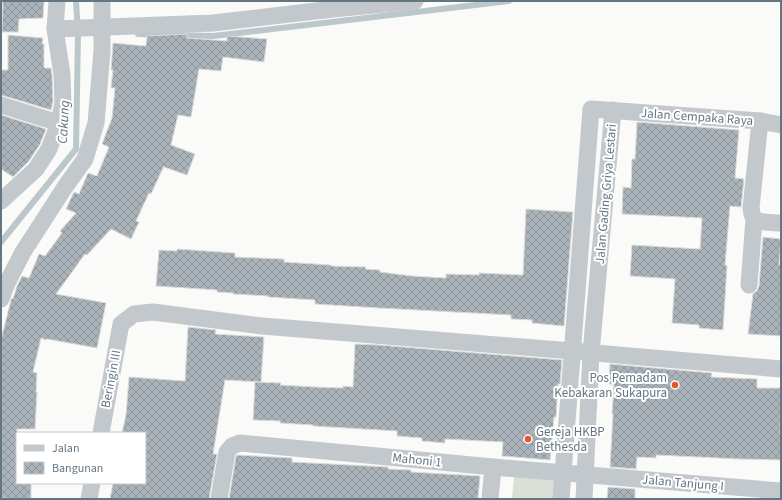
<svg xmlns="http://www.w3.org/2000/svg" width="782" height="500" viewBox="0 0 782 500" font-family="'Source Sans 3',sans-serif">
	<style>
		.garden { fill: #dadfd7 }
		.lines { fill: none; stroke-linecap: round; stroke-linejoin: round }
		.stream { stroke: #bbc7cb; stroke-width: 6 }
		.building { fill: url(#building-cross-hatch); stroke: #dcdcda }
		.street { stroke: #c3c8cc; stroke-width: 17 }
		.poi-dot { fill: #e4572e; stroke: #fff; stroke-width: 1.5 }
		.labels { text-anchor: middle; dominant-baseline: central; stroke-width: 4; stroke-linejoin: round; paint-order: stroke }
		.street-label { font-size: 13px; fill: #657683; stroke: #fff }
		.poi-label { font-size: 13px; fill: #657683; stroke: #fff; text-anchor: end }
		.water-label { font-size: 14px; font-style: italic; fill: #60757c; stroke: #fff }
	</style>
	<defs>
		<pattern id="building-cross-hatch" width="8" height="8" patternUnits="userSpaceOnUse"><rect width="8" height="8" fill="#aab3b9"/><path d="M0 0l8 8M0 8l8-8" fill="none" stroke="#8e969c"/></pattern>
	</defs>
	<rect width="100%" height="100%" fill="#fafaf8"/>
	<path class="garden" d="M514,476L558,479L557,499H512Z"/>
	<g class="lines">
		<g class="stream">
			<path d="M138,34L213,36L509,1"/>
			<path d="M1,242L76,149L78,34L76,1"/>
		</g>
	</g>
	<g class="building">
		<path d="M3,1H44L43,18L19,19L18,32H2Z"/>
		<path d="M187,34V38L227,41V36L267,39L264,62L223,57L221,71L199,69L191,117L178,115L171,145L195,154L187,175L164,167V166L151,194L149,193L136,221L139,222L131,239L111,229L87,255L85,254L56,294L106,303L97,348L47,339L46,340L41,338L33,372L37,373L36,392H37L35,429H17V483H31V499L1,498V340L11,300L12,298L13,299L17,286L22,276L29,278L39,254L45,256L62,233L60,231L76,213L66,209L74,192L79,194L88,173L97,176L109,147L102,144L112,118L115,88H111L113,70H111L113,43L146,46L147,36Z"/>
		<path d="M8,35L43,38L42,44H44V68H51L52,75L53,102L51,110L1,95V70H8Z"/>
		<path d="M1,115L46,129L40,144L29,161L13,177L1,169Z"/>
		<path d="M637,122L739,130L735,178L744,179L741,207L730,206L725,265L727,266L723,330L699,328V325L672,323L675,279L630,276L632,245L700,249L702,218L622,214L623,187L631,188L632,159H635Z"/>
		<path d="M526,209L573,212L564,326L532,323V320L511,319V315L379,308L315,304V300L268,297V296L233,294V293L217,292V290L156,286L159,250L177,251V249L235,253V257L284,259V262L331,265V266L366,267L365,269L380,270V272L412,276L446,278V274L479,275V273L523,275Z"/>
		<path d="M763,237L781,239L779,265H781V336L748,334L753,294L757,291L759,286Z"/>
		<path d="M188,327L216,330L215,334L264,337L261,382L225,380L213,454H217L209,499H110L113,483H145V433H122L126,415L129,377L185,381Z"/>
		<path d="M355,344L379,345L562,360L560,384H558L556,417H554L550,460L502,456L503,442L445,439V443L422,441V438L397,436V431L313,426V425L280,423V421L253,420L255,382L281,383L280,385L315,387L343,388V386L353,387Z"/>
		<path d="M610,364L712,373L711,377L757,379V388H781L780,435H781V460L739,459L656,455V458L637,457L636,469L610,467L613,414H612L614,384H609Z"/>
		<path d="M237,455L292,458V462L388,467V469L411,470V472L480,476L478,499H229L236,456Z"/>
		<path d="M608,487L635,489V499H607Z"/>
	</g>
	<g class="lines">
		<g class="street">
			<path d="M55,29L213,23L333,9L415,1"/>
			<path d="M1,105L59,123"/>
			<path d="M1,201L36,169L49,149L59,123L63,103L62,74L55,29L57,1"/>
			<path d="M754,219C762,224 773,222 781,223"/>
			<path d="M749,285L754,219L752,214L751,208L760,121"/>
			<path d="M1,299L7,283L23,252L65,187L85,159L96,123L102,51V1"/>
			<path d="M101,433L121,324L134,314L153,312L262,326L572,351L781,369"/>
			<path d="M89,499L92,483"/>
			<path d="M219,499L227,452L232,446L240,443L493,467L781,491"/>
			<path d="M490,499L493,467"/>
			<path d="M561,499L591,109L760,121L781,125"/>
			<path d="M584,499L591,353L613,110"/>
		</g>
	</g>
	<g class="poi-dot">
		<circle cx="675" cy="385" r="4"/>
		<circle cx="528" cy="439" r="4"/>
	</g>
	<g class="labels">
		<g class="street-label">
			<text transform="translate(697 117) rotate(4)">Jalan Cempaka Raya</text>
			<text transform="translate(606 194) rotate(-85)">Jalan Gading Griya Lestari</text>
			<text transform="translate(111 379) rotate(-79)">Beringin III</text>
			<text transform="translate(417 460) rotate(6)">Mahoni 1</text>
			<text transform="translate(683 483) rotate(5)">Jalan Tanjung I</text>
		</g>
		<g class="poi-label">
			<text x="667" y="378">Pos Pemadam<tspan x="667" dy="15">Kebakaran Sukapura</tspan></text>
			<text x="536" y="432" text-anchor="start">Gereja HKBP<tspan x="536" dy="15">Bethesda</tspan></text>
		</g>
		<g class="water-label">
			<text transform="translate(64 122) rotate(-87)">Cakung</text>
		</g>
	</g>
	<rect width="782" height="500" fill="none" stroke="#657683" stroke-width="4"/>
	<rect x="16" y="432" width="130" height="52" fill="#ffffff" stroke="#c1c8cd"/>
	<rect x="24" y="445" width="20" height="6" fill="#c3c8cc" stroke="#c1c8cd"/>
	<text x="52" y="452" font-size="12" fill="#657683">Jalan</text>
	<rect x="24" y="462" width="20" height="12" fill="url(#building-cross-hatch)" stroke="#c1c8cd"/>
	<text x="52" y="472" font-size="12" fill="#657683">Bangunan</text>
</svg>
